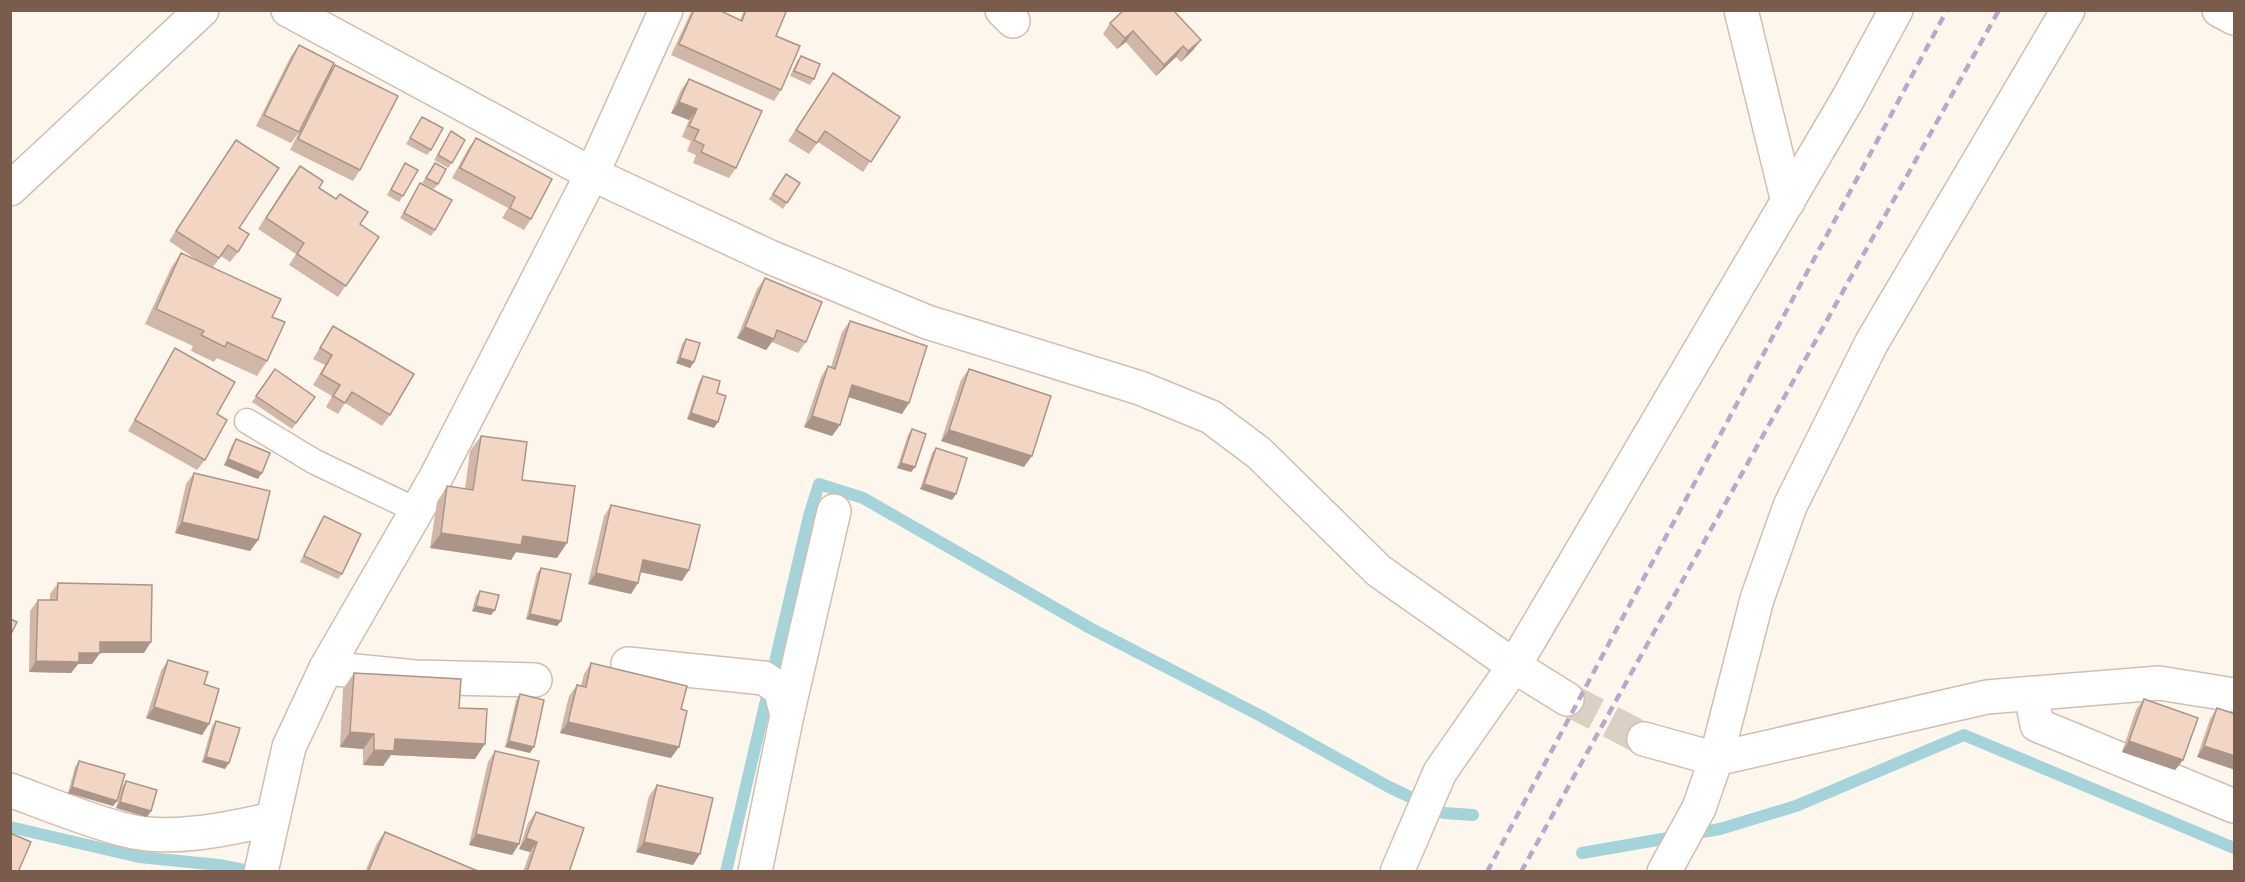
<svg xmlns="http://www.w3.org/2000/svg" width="2245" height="882" viewBox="0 0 2245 882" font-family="'Open Sans',sans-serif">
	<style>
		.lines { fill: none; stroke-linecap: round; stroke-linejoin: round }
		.stream { stroke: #a5d3da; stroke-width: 12 }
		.minor-tunnel { stroke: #dcd0c4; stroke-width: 33; stroke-dasharray: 33 16; stroke-linecap: butt }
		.service-casing { stroke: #d1beb0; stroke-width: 27 }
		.minor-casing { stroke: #d1beb0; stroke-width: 36 }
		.service { stroke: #fff; stroke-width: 24 }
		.minor { stroke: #fff; stroke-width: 33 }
		.rail { stroke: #b9a8c9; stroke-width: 4.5; stroke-dasharray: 9 6; stroke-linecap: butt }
		.wall { fill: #d1b7a8 }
		.shaded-wall { fill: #aa9588 }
		.building { fill: #f3d5c3; stroke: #aa9588; stroke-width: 1.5 }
	</style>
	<rect width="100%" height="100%" fill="#fdf6ec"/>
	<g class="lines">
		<g class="stream">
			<path d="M10,827L139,857L219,865L254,872"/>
			<path d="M1582,853L1720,829L1796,806L1964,735L2234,848"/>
			<path d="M726,872L809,516L819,484L863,498L1090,628L1261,716L1389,787L1444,813L1473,815"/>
		</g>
		<path class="minor-tunnel" d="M1567,699L1644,739"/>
		<defs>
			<path id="service" d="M247,421L315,462L418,511"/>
			<g id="minor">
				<path d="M288,10L592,174L770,257L927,322L1140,388L1211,417L1259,453L1379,571L1514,666L1567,699"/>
				<path d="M1002,10L1013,21"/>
				<path d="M1741,10L1788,202"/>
				<path d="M2219,10L2234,18"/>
				<path d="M10,189L202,10"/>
				<path d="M628,664L764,678L780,689L787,715L755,872"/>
				<path d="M326,668L415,677L535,680"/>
				<path d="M2031,694L2037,725L2234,806"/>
				<path d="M787,715L834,511"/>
				<path d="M1644,739L1716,759L1987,697L2159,683L2234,695"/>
				<path d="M10,790C48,804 86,820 125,830C169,842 228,829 272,819"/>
				<path d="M261,872L289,747L326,668L435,479L592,174L666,10"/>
				<path d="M1397,872L1440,772L1514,666L1849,97L1896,10"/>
				<path d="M1664,872L1699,808L1716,759L1757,599L1790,506L1872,342L2068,10"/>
			</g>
		</defs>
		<use href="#service" class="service-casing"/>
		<use href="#minor" class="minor-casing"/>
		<use href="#service" class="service"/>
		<use href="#minor" class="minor"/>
		<g class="rail">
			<path d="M1487,872L1947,10"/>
			<path d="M1521,872L1999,10"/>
		</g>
	</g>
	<g class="wall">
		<path d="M692,10H719L740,20L744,10H782L776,36L781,90L774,101L671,55Z"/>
		<path d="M1110,23L1201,40L1193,50L1181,62L1176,57L1156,76L1126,42L1117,49L1103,34Z"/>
		<path d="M299,45L327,75L335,65L360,170L353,181L290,150L321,88L299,132L291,143L256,126L291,56Z"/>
		<path d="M801,56L814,79L810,85L790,76L797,61Z"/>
		<path d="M833,73L900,117L863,172L818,142L809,154L788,141Z"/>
		<path d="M689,79L736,168L729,178L693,163L696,155L687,151L691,141L682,137L689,120L671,113L681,90Z"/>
		<path d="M422,117L431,150L427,155L406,144Z"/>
		<path d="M451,131L452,163L448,168L434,160Z"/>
		<path d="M476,138L531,219L524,230L502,218L508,208L452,178L468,149Z"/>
		<path d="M236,140L239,228L238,252L230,262L221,256L213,267L272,317L267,361L257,376L217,358L214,362L191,351L193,346L145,324L171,268L181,253L197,260L169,241Z"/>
		<path d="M405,163L403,196L399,202L387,195Z"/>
		<path d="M435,163L438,184L434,189L422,183Z"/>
		<path d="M786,174L800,183L783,209L769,199Z"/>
		<path d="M292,176L319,188L360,225L379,237L338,297L289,265L296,254L258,229Z"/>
		<path d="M420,183L435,230L431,236L400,218Z"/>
		<path d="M765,278L806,342L798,353L772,342L766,350L737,338L757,289Z"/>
		<path d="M850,321L902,414L849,397L840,425L832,436L804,427L821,377L828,366L831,367L842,332Z"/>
		<path d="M333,326L390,415L382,426L345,403L338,414L326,407L332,396L313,385L325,365L313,359Z"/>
		<path d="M686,339L694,362L690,368L676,363L682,344Z"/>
		<path d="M175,348L217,414L205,460L197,470L128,431L168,359Z"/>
		<path d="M275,369L315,397L292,429L252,402Z"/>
		<path d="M969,369L1024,467L941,441L961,380Z"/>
		<path d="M703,376L717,393L714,428L687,419L699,382Z"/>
		<path d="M912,429L915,467L911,472L897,468L908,435Z"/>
		<path d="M481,436L522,480L557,558L516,552L511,560L430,548L437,502L447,486L465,489L470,451Z"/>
		<path d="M236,439L258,479L224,465L232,445Z"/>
		<path d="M936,448L956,494L952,500L920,489L932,453Z"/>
		<path d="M194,473L258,540L250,551L175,533L186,484Z"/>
		<path d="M611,505L682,581L641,572L631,594L588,584L604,516Z"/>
		<path d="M324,516L342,574L338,579L300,562L320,522Z"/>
		<path d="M541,568L561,621L557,626L526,619L537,573Z"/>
		<path d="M58,583L144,653H100L92,664H78L71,673L29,672L30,611L38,600H50V594Z"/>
		<path d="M480,591L491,615L472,611L476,596Z"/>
		<path d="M168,660L204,684L209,724L202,735L146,718L161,671Z"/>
		<path d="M591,663L681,709L671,758L560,733L569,696L577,685L581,686L584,674Z"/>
		<path d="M354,673L459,708L475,759L391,755L383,766L363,765V749L340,747L343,689Z"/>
		<path d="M520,694L530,753L505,747L516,700Z"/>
		<path d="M2144,699L2183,760L2175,770L2122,752L2136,710Z"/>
		<path d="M2217,708L2235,714L2197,757L2210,719Z"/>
		<path d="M216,721L225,769L202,762L212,726Z"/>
		<path d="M495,751L519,844L512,855L469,845L488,762Z"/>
		<path d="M79,761L117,801L113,806L68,793L75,767Z"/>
		<path d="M126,781L151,811L147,817L116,808L122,787Z"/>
		<path d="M657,785L693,865L636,852L649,796Z"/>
		<path d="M536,812L569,872H523L530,852L519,849L528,823Z"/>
		<path d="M385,832L480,872H365L377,843Z"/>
	</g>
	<g class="shaded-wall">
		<path d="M1133,31L1126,42L1117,49L1125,38Z"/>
		<path d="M1201,40L1193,50L1181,62L1188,51Z"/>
		<path d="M1183,46L1176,57L1156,76L1164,65Z"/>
		<path d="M679,102L697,109L689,120L671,113Z"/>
		<path d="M745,327L774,339L766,350L737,338Z"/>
		<path d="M680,358L694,362L690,368L676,363Z"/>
		<path d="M852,385L909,403L902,414L845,396Z"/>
		<path d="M691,413L718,422L714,428L687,419Z"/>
		<path d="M812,416L840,425L832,436L804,427Z"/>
		<path d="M949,430L1032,456L1024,467L941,441Z"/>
		<path d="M228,459L262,473L258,479L224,465Z"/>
		<path d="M901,463L915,467L911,472L897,468Z"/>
		<path d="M924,484L956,494L952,500L920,489Z"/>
		<path d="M182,522L258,540L250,551L175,533Z"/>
		<path d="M441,533L523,536L567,543L557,558L516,552L511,560L430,548Z"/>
		<path d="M643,560L689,570L682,581L635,571Z"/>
		<path d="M596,573L638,583L631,594L588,584Z"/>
		<path d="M476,606L495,610L491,615L472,611Z"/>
		<path d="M530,614L561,621L557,626L526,619Z"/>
		<path d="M100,642H151L144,653H92Z"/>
		<path d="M79,653H100L92,664H78L71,673L29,672L36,661Z"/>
		<path d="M154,707L209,724L202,735L146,718Z"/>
		<path d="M568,722L679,747L671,758L560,733Z"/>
		<path d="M350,732L374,734L363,749L340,747Z"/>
		<path d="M395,739L485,744L475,759L391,755L383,766L363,765L374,750Z"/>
		<path d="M509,741L534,747L530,753L505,747Z"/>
		<path d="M2129,741L2183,760L2175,770L2122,752Z"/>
		<path d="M2204,746L2235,756V770L2197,757Z"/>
		<path d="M206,757L229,763L225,769L202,762Z"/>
		<path d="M72,787L117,801L113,806L68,793Z"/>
		<path d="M120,802L151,811L147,817L116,808Z"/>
		<path d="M476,834L519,844L512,855L469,845Z"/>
		<path d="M526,838L537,842L530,852L519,849Z"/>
		<path d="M644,842L700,854L693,865L636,852Z"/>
	</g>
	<g class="building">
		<path d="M694,10H719L742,21L746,10H782L786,12L776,36L800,46L781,90L679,44Z"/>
		<path d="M1124,10H1173L1201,40L1188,51L1183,46L1164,65L1133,31L1125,38L1110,23Z"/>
		<path d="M299,45L334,63L299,132L264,115Z"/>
		<path d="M801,56L820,64L814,79L794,71Z"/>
		<path d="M335,65L398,96L360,170L298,139Z"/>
		<path d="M833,73L900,117L871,162L825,131L817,143L796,130Z"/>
		<path d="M689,79L762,111L736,168L701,152L704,145L694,140L699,130L689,126L697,109L679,102Z"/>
		<path d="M422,117L443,128L431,150L410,138Z"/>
		<path d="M451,131L465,140L452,163L438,155Z"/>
		<path d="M476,138L552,179L531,219L510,208L515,197L460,168Z"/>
		<path d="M236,140L279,168L239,228L249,234L238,252L228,245L219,258L176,231Z"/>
		<path d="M405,163L418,170L403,196L391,190Z"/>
		<path d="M435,163L446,169L438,184L426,178Z"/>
		<path d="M300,166L323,181L319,188L336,199L340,194L368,212L360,224L379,237L346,286L297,254L304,243L266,218Z"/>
		<path d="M786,174L800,183L787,203L773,194Z"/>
		<path d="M420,183L452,200L435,230L404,213Z"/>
		<path d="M181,253L281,299L272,317L285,322L267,361L227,342L225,347L201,335L204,331L156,309Z"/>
		<path d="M765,278L822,302L806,342L777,330L774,339L745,327Z"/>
		<path d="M850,321L927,346L909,403L852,385L840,425L812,416L828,366L835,369Z"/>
		<path d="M333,326L414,374L390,415L352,392L345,403L333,396L340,385L321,374L332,355L320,348Z"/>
		<path d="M686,339L700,343L694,362L680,358Z"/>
		<path d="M175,348L235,382L217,414L227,420L205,460L135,420Z"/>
		<path d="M275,369L315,397L296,423L256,396Z"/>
		<path d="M969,369L1051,396L1032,456L949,430Z"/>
		<path d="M703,376L720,381L717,393L726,396L718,422L691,413Z"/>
		<path d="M912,429L926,434L915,467L901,463Z"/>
		<path d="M481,436L527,442L522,480L575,486L567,543L523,536L521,545L441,533L447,486L473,490Z"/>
		<path d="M236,439L270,453L262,473L228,459Z"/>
		<path d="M936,448L967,458L956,494L924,484Z"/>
		<path d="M194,473L270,491L258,540L182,522Z"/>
		<path d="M611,505L700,525L689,570L643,560L638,583L596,573Z"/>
		<path d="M324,516L361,534L342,574L304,556Z"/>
		<path d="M541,568L571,574L561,621L530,614Z"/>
		<path d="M58,583L152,585L151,642H100V653H79V662L36,661L38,600H57Z"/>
		<path d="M480,591L499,595L495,610L476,606Z"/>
		<path d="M10,619L17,622L10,636Z"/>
		<path d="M168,660L208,672L204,684L219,689L209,724L154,707Z"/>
		<path d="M591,663L687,686L681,709L687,711L679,747L568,722L577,685L586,687Z"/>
		<path d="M354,673L461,679L459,708L487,709L485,744L395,739L394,751L374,750V734L350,732Z"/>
		<path d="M520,694L544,700L534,747L509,741Z"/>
		<path d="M2144,699L2198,718L2183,760L2129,741Z"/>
		<path d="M2217,708L2235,714V756L2204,746Z"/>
		<path d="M216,721L240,728L229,763L206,757Z"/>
		<path d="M495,751L539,761L519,844L476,834Z"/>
		<path d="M79,761L125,774L117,801L72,787Z"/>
		<path d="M126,781L157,790L151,811L120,802Z"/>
		<path d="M657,785L713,798L700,854L644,842Z"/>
		<path d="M536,812L584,828L569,872H527L537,842L526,838Z"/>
		<path d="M385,832L480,872H368Z"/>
		<path d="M10,833L31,842L18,872H10Z"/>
	</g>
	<rect width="2245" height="882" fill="none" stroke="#7a5c4d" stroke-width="24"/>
</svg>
